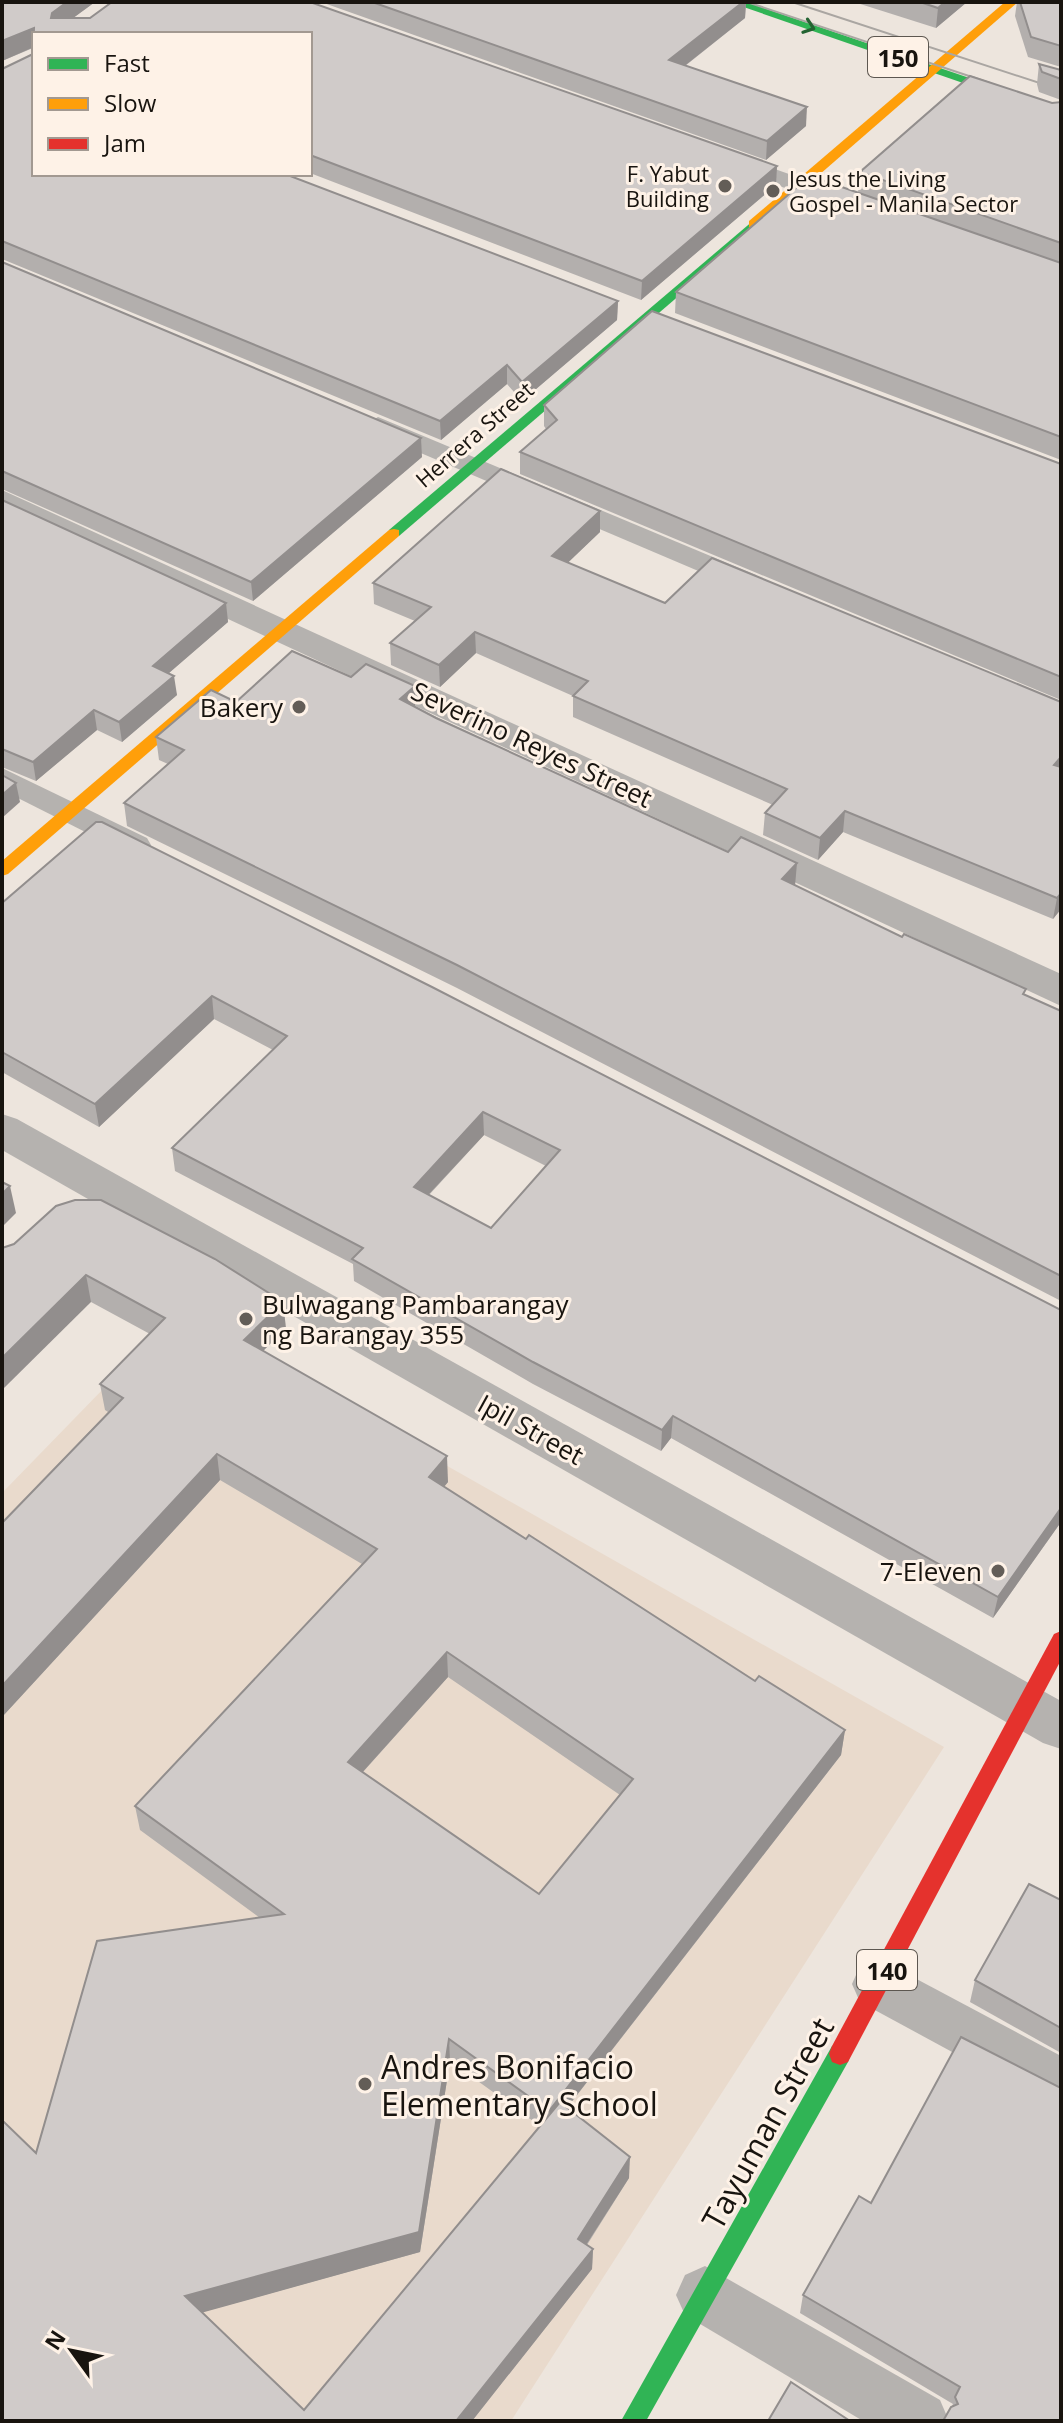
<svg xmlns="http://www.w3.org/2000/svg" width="1063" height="2423" viewBox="0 0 1063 2423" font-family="'Open Sans',sans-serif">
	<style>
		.built { fill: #e9dacc }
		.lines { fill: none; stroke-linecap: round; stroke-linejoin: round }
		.lane { fill: #b5b2af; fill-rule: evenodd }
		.street { fill: #b5b2af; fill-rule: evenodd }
		.fast { fill: #30b455; fill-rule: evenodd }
		.slow { fill: #ff9f0a; fill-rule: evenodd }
		.jam { fill: #e5322d; fill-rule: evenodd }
		.tram { stroke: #aaa6a2; stroke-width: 2 }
		.wall { fill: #b3afad; fill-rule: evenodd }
		.shaded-wall { fill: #928e8d }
		.building { fill: #d0cbc9; stroke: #928e8d; stroke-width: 2; fill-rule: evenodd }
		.oneway { stroke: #246432 }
		.poi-dot { fill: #635d57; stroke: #fef2e7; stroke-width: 3 }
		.labels { text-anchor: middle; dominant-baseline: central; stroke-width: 6; stroke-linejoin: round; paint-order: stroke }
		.far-poi-label { font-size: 22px; fill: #18140f; stroke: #fef2e7; text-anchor: end }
		.far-street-label { font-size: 22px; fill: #18140f; stroke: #fef2e7 }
		.shield { fill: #fef2e7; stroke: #5d5750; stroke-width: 2 }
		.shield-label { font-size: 24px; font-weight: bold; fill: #18140f }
		.poi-label { font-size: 26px; fill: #18140f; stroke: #fef2e7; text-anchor: end }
		.street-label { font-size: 26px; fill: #18140f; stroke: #fef2e7 }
		.near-poi-label { font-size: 32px; fill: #18140f; stroke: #fef2e7; text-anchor: start }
		.near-street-label { font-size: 32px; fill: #18140f; stroke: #fef2e7 }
	</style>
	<rect width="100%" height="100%" fill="#ede5dd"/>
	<path class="built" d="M177,1313L944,1747L511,2421H2V1493Z"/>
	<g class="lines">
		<g class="lane">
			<path d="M732,154L837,191L841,196L829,203L821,201L724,166L720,161L724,156Z"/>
			<path d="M378,417L756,575L760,581L756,587H736L369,431L365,425Z"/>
			<path d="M2,768L147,838L151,845L147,852L136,855L125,852L2,790Z"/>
		</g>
		<g class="street">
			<path d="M2,490L1061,974V1006L2,514Z"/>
			<path d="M2,1114L17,1119L1061,1701V1749L1043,1743L2,1150Z"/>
			<path d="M879,1959L1061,2056V2111L860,2002L852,1984L860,1966Z"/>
			<path d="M705,2266L940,2400L949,2421H863L685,2315L676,2295L685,2275Z"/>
		</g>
		<g class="fast">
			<path d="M729,2H746L1061,109V117Z"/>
			<path d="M754,220L760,224L759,227L399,536H389V530Z"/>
			<path d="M840,2043L848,2046L851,2054L848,2062L646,2421H621L832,2046Z"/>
		</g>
		<g class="slow">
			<path d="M1005,2H1018L759,227H749V221Z"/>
			<path d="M394,529L399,530V536L8,874L2,876V861L389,530Z"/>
		</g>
		<path class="jam" d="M1061,1631V1660L848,2062L840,2065L832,2062L829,2054L832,2046L1054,1634Z"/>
		<g class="tram">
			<path d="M747,2L990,83"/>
			<path d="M792,2L1061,90"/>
		</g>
	</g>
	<g class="wall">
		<path d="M2,2H95L73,18H90L112,2H310L777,166L776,185L641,300L310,173V34H34V174H285L618,301L617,320L522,401L507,384L441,440L2,259V69L33,54V48L2,61Z"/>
		<path d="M321,2H746L745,18L685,66L806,126L766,160Z"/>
		<path d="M854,2H967L936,28Z"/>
		<path d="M1017,2H1061V67L1028,57L1015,16Z"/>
		<path d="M1039,64L1061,70V100L1039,92L1037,84Z"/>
		<path d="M1061,102V460L675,313L676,292L858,193L860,172L1052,103Z"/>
		<path d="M2,262L422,457L253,601L2,489Z"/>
		<path d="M544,405L1061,464V700L520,474V452L546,429L544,426Z"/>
		<path d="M2,500L226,603L228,622L169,673L177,695L122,742L97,730L36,781L2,767Z"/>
		<path d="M600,511V532L567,563L665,603L1061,702V909L1053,919L843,832L818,860L763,835L765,813L773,805L573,717V696L476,653L440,687L391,665L390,643L415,621L374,604L373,583Z"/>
		<path d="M236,702L415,707L1025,995L1061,1011V1301L457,988L127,826L124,803L168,764L159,760L156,737Z"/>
		<path d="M2,903L1061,1310V1522L993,1618L671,1438L661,1451L533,1384L354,1281L353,1264L175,1171L172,1148L273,1050L214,1019L99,1127L2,1072ZM484,1135L546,1166L491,1228L429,1195Z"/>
		<path d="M2,1248L286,1328L263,1351L448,1482L444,1487L755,1681L845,1730L841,1755L567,2108L629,2178L587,2245L593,2249L592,2269L472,2421H2L36,2153L260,1918L140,1830L135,1806L362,1564L220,1480L2,1717V1523L108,1412L105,1410L100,1384L150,1334L91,1302ZM448,1677L620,1795L539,1894L363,1772ZM450,2061L540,2126L304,2410L202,2312L420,2252Z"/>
		<path d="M1061,1900V2053L970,2002L975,1980Z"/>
		<path d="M871,2203L1061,2421L952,2406L953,2404L800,2313L803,2295Z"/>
	</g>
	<g class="shaded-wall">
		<path d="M67,2H95L54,32L51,18L52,13Z"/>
		<path d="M743,2H746L745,18L668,79L669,60Z"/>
		<path d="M945,2H967L936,28L938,8Z"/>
		<path d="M34,28V47L2,61V41Z"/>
		<path d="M807,107L806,126L766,160L767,141Z"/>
		<path d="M777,166L776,185L641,300L642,281Z"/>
		<path d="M618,301L617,320L522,401V382Z"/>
		<path d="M507,365V384L441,440L440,421Z"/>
		<path d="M421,438L422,457L253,601L251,582Z"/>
		<path d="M600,511V532L552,578V556Z"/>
		<path d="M226,603L228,622L155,685L153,666Z"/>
		<path d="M475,632L476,653L440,687L439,665Z"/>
		<path d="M174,676L177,695L122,742L119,722Z"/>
		<path d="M415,686V709L400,699Z"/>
		<path d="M94,710L97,730L36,781L33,762Z"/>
		<path d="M1061,757V773L1054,765Z"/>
		<path d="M16,783L20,802L2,818V795Z"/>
		<path d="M845,811L843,832L818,860L820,838Z"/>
		<path d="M797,863L795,886L782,879Z"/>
		<path d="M1061,893V909L1053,919L1057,898Z"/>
		<path d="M212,996L214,1019L99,1127L95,1104Z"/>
		<path d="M483,1112L484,1135L415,1209L414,1187Z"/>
		<path d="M10,1186L16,1213L2,1227V1194Z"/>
		<path d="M86,1275L91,1302L2,1390V1358Z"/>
		<path d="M283,1302L286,1328L248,1366L244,1340Z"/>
		<path d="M673,1416L671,1438L661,1451L662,1430Z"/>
		<path d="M217,1454L220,1480L2,1717V1686Z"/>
		<path d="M447,1456L448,1482L430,1503L429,1477Z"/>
		<path d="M1061,1508V1522L993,1618L998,1597Z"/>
		<path d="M447,1652L448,1677L350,1786L348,1762Z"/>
		<path d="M845,1730L841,1755L548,2132L549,2111Z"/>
		<path d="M449,2039L450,2061L420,2252L190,2316L185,2296Z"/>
		<path d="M630,2157L629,2178L577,2259L578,2239Z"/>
		<path d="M593,2249L592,2269L472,2421H456Z"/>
	</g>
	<g class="building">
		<path d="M2,2H67L52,13L51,18H90L112,2H310L777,166L642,281L310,155V34H34V174H285L618,301L522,382L507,365L440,421L2,241V69L33,54L34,28L2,41Z"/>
		<path d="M372,2H743L669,60L807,107L767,141Z"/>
		<path d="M920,2H945L938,8Z"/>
		<path d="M1020,2H1061V46L1031,37Z"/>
		<path d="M1039,64L1061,70V79L1042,72Z"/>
		<path d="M970,76L1052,103L1061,102V243L860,172Z"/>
		<path d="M810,176L1061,263V437L676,292Z"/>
		<path d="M2,262L421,438L251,582L2,471Z"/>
		<path d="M652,311L1061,464V677L520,452L557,420L544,405Z"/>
		<path d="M501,469L600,511L552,556L665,603L712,558L1061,702V757L1054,765L1061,767V893L1057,898L845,811L820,838L765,813L787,789L573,696L588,681L475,632L439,665L390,643L431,607L373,583Z"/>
		<path d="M2,500L226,603L153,666L174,676L119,722L94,710L33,762L2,749Z"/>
		<path d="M292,651L351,677L366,664L415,686L400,699L436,718L728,852L741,837L797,863L782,879L902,937L904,934L1026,989L1023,994L1061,1011V1276L457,965L124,803L184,750L156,737L211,690L236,702Z"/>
		<path d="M2,775L16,783L2,795Z"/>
		<path d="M96,822H102L432,987L1061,1310V1508L998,1597L673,1416L662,1430L533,1362L352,1259L363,1248L172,1148L287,1036L212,996L95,1104L2,1052V903ZM483,1112L560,1150L491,1228L414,1187Z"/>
		<path d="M2,1182L10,1186L2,1194Z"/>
		<path d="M75,1200H101L215,1259L283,1302L244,1340L447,1456L429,1477L526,1539L529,1535L755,1681L759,1676L845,1730L549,2111L449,2039L419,2232L185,2296L304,2410L560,2102L630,2157L578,2239L593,2249L456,2421H2V2120L36,2153L97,1941L284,1914L135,1806L377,1549L217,1454L2,1686V1523L123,1398L100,1384L165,1318L86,1275L2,1358V1248L14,1244L56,1206ZM447,1652L633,1779L539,1894L348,1762Z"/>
		<path d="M1029,1884L1061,1900V2028L975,1980Z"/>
		<path d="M961,2037L1061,2088V2421H943L951,2407L958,2404L955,2397L960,2387L803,2295L859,2196L871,2203Z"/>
		<path d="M791,2382L850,2421H768Z"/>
	</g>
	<defs><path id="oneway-chevron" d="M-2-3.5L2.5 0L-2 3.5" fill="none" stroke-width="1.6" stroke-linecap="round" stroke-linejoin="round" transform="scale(2)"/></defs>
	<use class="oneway" href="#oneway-chevron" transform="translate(809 27) rotate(19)"/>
	<g class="poi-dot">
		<circle cx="725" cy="186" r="8"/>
		<circle cx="773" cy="191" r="8"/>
		<circle cx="299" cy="707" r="8"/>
		<circle cx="246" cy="1319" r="8"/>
		<circle cx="998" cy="1571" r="8"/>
		<circle cx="365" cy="2084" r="8"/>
	</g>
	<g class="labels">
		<g class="far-poi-label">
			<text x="709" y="173">F. Yabut<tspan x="709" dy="25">Building</tspan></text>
			<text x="789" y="178" text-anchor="start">Jesus the Living<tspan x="789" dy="25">Gospel - Manila Sector</tspan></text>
		</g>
		<g class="far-street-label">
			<text transform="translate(474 434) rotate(-41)">Herrera Street</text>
		</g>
		<g class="shield">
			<rect x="868" y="37" width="60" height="40" rx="6"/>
			<rect x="857" y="1950" width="60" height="40" rx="6"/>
		</g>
		<g class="shield-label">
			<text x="898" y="57">150</text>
			<text x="887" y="1970">140</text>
		</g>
		<g class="poi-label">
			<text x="283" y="707">Bakery</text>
			<text x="262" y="1304" text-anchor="start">Bulwagang Pambarangay<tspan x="262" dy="30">ng Barangay 355</tspan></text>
			<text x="982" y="1571">7-Eleven</text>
		</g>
		<g class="street-label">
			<text transform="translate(532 744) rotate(25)">Severino Reyes Street</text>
			<text transform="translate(531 1429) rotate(29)">Ipil Street</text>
		</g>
		<g class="near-poi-label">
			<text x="381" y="2066">Andres Bonifacio<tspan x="381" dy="37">Elementary School</tspan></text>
		</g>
		<g class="near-street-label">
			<text transform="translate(767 2123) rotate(-61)">Tayuman Street</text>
		</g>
	</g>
	<rect width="1063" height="2423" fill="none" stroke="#18140f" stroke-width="8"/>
	<rect x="32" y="32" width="280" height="144" fill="#fef2e7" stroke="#a29991" stroke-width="2"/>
	<rect x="48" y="58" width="40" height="12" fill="#30b455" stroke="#a29991" stroke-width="2"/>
	<text x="104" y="72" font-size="24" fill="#18140f">Fast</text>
	<rect x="48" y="98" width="40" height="12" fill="#ff9f0a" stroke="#a29991" stroke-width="2"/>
	<text x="104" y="112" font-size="24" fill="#18140f">Slow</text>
	<rect x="48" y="138" width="40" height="12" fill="#e5322d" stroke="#a29991" stroke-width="2"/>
	<text x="104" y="152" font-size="24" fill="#18140f">Jam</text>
	<g transform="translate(72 2351) rotate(303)" stroke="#fef2e7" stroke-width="6" paint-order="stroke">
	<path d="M0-6L14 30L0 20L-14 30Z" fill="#18140f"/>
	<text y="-12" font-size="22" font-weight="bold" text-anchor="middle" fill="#18140f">N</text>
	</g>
</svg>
